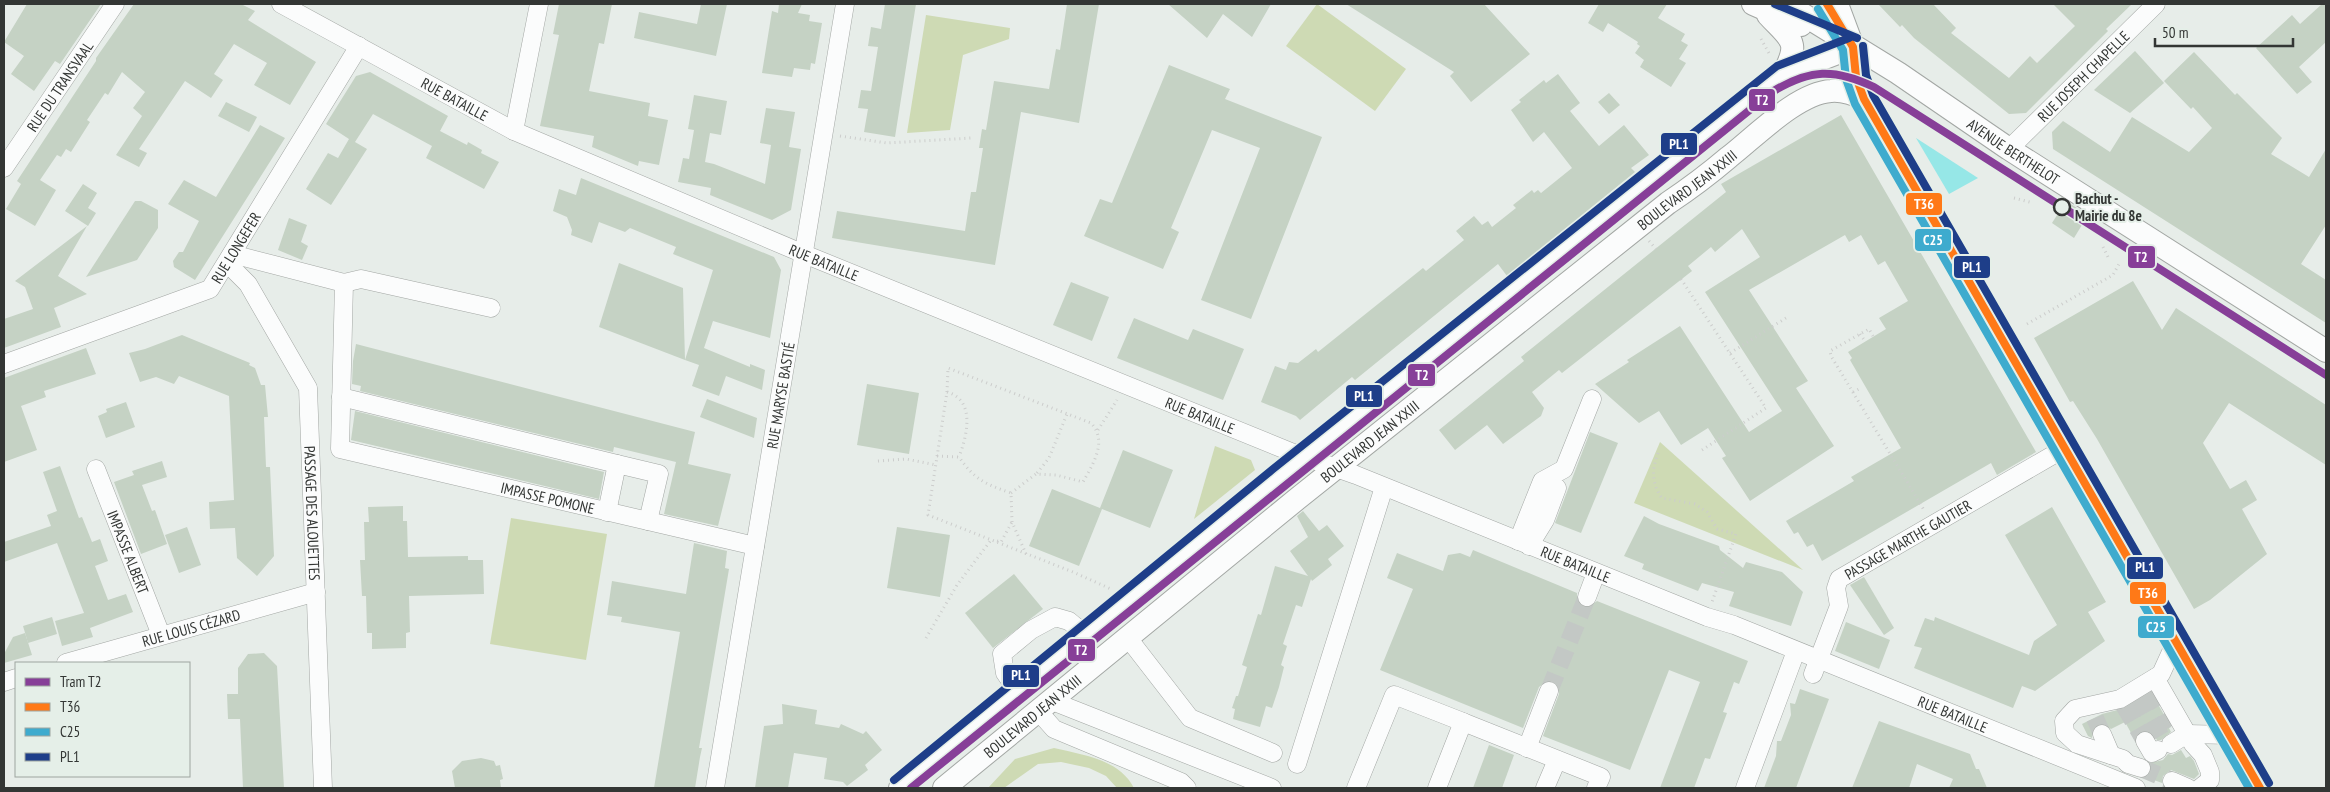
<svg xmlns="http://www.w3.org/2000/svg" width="2330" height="792" viewBox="0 0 2330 792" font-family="'PT Sans Narrow',sans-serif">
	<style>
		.green { fill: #cedab4 }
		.water { fill: #96e7e7 }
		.building { fill: #c5d2c4 }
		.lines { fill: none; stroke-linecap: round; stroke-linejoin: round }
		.minor-tunnel { stroke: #c3c8c5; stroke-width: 18; stroke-dasharray: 18 9; stroke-linecap: butt }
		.minor-casing { stroke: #a3a7a4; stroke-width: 19 }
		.major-casing { stroke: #a3a7a4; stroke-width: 24 }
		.path { stroke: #cccdcc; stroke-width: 3; stroke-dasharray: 1 4; stroke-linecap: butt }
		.minor { stroke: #fbfcfc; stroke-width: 18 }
		.major { stroke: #fbfcfc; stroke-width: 22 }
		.bus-1-casing { stroke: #e5efe8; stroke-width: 11 }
		.bus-2-casing { stroke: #e5efe8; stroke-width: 11 }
		.bus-3-casing { stroke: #e5efe8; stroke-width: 11 }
		.bus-1 { stroke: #ff7917; stroke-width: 8 }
		.bus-2 { stroke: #3eabce; stroke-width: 8 }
		.bus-3 { stroke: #1e3e89; stroke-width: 8 }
		.tram-1-casing { stroke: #e5efe8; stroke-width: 11 }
		.tram-1 { stroke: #873f98; stroke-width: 8 }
		.stop-dot { fill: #e5efe8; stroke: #333634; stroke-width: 2.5 }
		.labels { text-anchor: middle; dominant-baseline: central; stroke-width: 4; stroke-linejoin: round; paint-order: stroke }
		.street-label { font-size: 15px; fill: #333634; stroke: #e5efe8 }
		.stop-label { font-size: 15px; font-weight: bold; fill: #333634; stroke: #e5efe8; text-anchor: start }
		.line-badge { stroke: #e5efe8; stroke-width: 2 }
		.badge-label { font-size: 14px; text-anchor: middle; font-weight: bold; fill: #fff }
	</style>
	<rect width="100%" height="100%" fill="#e7ede9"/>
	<g class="green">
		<path d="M1317,4L1406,69L1375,111L1286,46Z"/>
		<path d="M926,15L1010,28L1009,39L963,55L950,130L907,133Z"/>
		<path d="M1660,442L1803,570L1634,503Z"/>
		<path d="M1215,446L1251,460L1255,470L1194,519Z"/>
		<path d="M511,518L607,534L586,660L490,644Z"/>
		<path d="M1054,748C1083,755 1119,759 1134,788H1117L1106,776L1089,768L1061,762L1038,764L1004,788H988L1015,759Z"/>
	</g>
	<path class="water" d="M1916,138L1978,178L1949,194Z"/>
	<g class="building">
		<path d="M27,4H101L60,64L55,61L34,91L11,74L24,56L4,42Z"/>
		<path d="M134,4H241L255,11L248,20L316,62L290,105L254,85L267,63L234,44L214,74L223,80L211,98L185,81L139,149L147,153L139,167L116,155L142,116L133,108L145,92L122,72L108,95L105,93L87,120L90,122L71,152L66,149L61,157L57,155L40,180L56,190L35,226L6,209L21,184L17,181L96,61V58Z"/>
		<path d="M559,4H612L604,44L599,43L589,91L650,103L648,116L668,120L659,165L639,161L638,166L592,147L594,136L540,126L559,35L553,34Z"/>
		<path d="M701,4H727L716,56L634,38L639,12L697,24Z"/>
		<path d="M779,4H802L798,13L810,15L809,21L822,23L815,64L811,63L810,70L794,68L792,77L762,73L772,11L778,13Z"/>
		<path d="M885,4H916L895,137L864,132L868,109L858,108L861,90L871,91L878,47L868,46L871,27L881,29Z"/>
		<path d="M1067,4H1099L1079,123L1021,112L995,265L832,238L837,211L965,231L971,192H976L983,148H979L982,129L986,130L994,81L1049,89L1056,49L1060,50Z"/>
		<path d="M1168,4H1271L1252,37L1223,14L1207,38Z"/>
		<path d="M1346,4H1484L1530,54L1471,102L1450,76L1454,72Z"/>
		<path d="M1599,4H1667L1658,18L1685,34L1681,41L1688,45L1679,59L1686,63L1671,87L1640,67L1644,60L1635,53L1640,46L1637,44L1638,42L1608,23L1603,32L1588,23Z"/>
		<path d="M1878,4H1933L1956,28L1951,33L2009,78L2030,56L2037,63L2075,26L2053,4H2132L2106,29L2108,31L2026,113L2009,114L1914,38L1902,25L1900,27Z"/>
		<path d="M2322,4H2326V42L2299,67L2312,82L2297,94L2256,48L2292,15L2300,24Z"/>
		<path d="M2135,51L2164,83L2130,113L2094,90Z"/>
		<path d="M2194,52L2235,95L2237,93L2282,138L2271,154L2309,177L2326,149V225L2301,264L2326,280V323L2053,149L2052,132L2063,121L2110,152L2132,117L2189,152L2212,128L2193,107L2191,109L2164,81Z"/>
		<path d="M1169,65L1230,89L1225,99L1322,137L1251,319L1201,300L1260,148L1212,130L1171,228L1179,232L1163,269L1084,236L1100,199L1112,203Z"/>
		<path d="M370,72L448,116L440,131L467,145L468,142L482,150L481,153L499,162L484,189L426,158L432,146L373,114L355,142L367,149L331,205L306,189L328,153L338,158L349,139L326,124L356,76Z"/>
		<path d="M1558,74L1580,103L1570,111L1599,146L1624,125L1649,155L1631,168L1635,172L1507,276L1498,264L1355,380L1352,377L1300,420L1296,416L1261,402L1275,366L1286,370L1289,362L1298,363L1316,349L1318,352L1423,268L1426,271L1464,240L1456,231L1474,216L1482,225L1488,221L1492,227L1516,208L1513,205L1532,190L1534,193L1538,190L1541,193L1572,168L1544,132L1533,142L1511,110L1521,102L1519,100L1544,80L1546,83Z"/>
		<path d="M1609,93L1620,105L1609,114L1598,102Z"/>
		<path d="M694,95L727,101L721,135L710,133L705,162L714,164L765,184L771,145L760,143L766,108L795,112L789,147L801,149L791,210L772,220L710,195L711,188L678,182L683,158L689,159L694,130L688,129Z"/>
		<path d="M226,102L257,117L249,132L218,116Z"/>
		<path d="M1841,115L2036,452L1997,475L1991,463L1822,561L1813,544L1807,547L1798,532L1794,534L1786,521L1854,481L1851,477L1901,448L1850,360L1852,358L1848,352L1886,329L1879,318L1908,301L1885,261L1878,265L1861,235L1849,242L1845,235L1749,290L1808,381L1796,388L1834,446L1750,501L1722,458L1726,456L1708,428L1681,445L1659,411L1639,423L1595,384L1629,362L1627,360L1680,326L1749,432L1782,411L1705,292L1760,257L1742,229L1715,252L1711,247L1688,266L1692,271L1562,373L1559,370L1532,392L1544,408L1541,416L1503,444L1487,425L1455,450L1439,430L1524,361L1521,357L1726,192L1721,184Z"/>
		<path d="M260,125L285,138L195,280L174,267L173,261L179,252H183L199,221L168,204L184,180L216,197Z"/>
		<path d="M581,178L774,257L781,270L770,338L713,321L704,348L750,367V364L765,370L762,390L726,376L719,396L692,386L699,365L685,360L713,270L673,254L676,247L630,228L625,232L599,222L592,243L571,235L572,230L567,217L553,211L559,189L576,195Z"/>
		<path d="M83,184L97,193L88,208L96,213L88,226L65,211Z"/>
		<path d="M135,201H141L158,210V228L137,260L86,277Z"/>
		<path d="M2066,201L2088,215L2074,238L2052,223Z"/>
		<path d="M289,218L307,225L301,242L308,246L302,260L278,250Z"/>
		<path d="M87,226L58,276L87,294L54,308L61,327L4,348V319L33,309L25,287L15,281Z"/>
		<path d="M619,263L683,288L685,360L599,327Z"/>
		<path d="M2133,281L2162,330L2176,308L2326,405V465L2229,403L2203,443L2230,489L2246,480L2257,500L2242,509L2267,554L2210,600L2194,609L2097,439L2073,401L2070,402L2034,338Z"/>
		<path d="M1071,282L1109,297L1092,341L1053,325Z"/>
		<path d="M1134,318L1188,340L1193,329L1244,349L1223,400L1117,358Z"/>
		<path d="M182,335L250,363L249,365L255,368L261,385H265L268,417H264L266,467H270L274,556L257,576L237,558L235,528L210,529L209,502L234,500L229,396L179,376L174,384L156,377L140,382L129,353L145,349Z"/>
		<path d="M356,344L695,432L688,464L731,474L718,526L664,514L676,462L614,447L613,452L360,391L361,386L352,384L353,361Z"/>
		<path d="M86,348L96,374L44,391L46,397L21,406L37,450L4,462V378Z"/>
		<path d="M867,384L919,393L909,454L857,445Z"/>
		<path d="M707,399L757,418L754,438L700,417Z"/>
		<path d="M126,402L135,427L106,438L98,416L107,412L106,409Z"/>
		<path d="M355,411L604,472L599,499L351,440Z"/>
		<path d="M1590,432L1618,443L1581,533L1555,523Z"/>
		<path d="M1123,450L1173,470L1150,528L1102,509L1079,566L1029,546L1052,489L1100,508Z"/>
		<path d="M162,461L167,477L142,485L152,511L155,510L167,544L141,554L114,482L134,475L132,471Z"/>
		<path d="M60,466L79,518L82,517L92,542L100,539L108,561L95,566L108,600L126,594L133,612L90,628L93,637L62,646L55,621L84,613L57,543L4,562V542L51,526L47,515L57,511L43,472Z"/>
		<path d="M403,506V521H407L408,557L468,556V560H483L484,594L409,596L410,632L406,633V648L372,649V633H367L366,596H362L360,560H365L364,522H369L368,507Z"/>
		<path d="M2052,507L2106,602L2088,612L2105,641L2035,691L2022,686L2013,708L1914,668L1922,648L1914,646L1925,618L1934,621L1935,617L2029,655L2034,641L2057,625L2005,535Z"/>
		<path d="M1303,511L1319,531L1327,525L1344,546L1328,559L1332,565L1312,581L1311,579L1302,607L1296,605L1283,644L1287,646L1281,665L1284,667L1279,687L1272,708L1266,706L1260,727L1233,719L1235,709L1232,708L1236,696H1238L1247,667L1242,665L1258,614L1261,615L1275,566L1308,576L1290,551L1308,537L1297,516Z"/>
		<path d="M1644,516L1659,524L1719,546L1720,550L1743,568L1746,562L1782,572L1803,592L1791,626L1729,606L1734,592L1702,583L1698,591L1642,569L1644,564L1624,556Z"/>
		<path d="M187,527L201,565L179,573L165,535Z"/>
		<path d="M897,527L950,535L940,597L887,588Z"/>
		<path d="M694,543L727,551L725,568L729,569L699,748H702L700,757L695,788H654L680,632L621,622L622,617L607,615L612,581L686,594Z"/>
		<path d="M1473,550L1577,593V599L1583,607H1589L1597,601L1748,661L1739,684L1734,682L1723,712L1727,713L1710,759L1705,758L1694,788H1660L1700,682L1669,670L1630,770L1543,736L1559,694V689L1553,681H1547L1539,687L1523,728L1380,670L1413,589L1387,578L1397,553L1443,571L1448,555L1460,553L1470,557Z"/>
		<path d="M1014,574L1043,609L993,648L965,613Z"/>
		<path d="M1864,577L1894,628L1884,635L1850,585Z"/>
		<path d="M52,617L57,634L28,643L23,626Z"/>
		<path d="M1846,622L1890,640L1879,669L1835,651Z"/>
		<path d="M25,633L32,655L4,663V654L13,637Z"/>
		<path d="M264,653L277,666L284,788H243L240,719H228L227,694H238V668L248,654Z"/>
		<path d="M1800,689L1829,699L1796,788H1764L1776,756L1777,741H1781L1791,715L1790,703L1795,704Z"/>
		<path d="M2151,692L2171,727L2169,728L2171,732L2161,740H2157L2151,732L2145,730L2139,732L2135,740L2125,722L2111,729L2104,724H2098L2093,728L2092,738L2088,736L2082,724L2102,714L2125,708Z"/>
		<path d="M782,704L817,710L815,724L839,728L841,724L863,734L866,731L882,750L865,765L868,770L847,786L843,782L824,779L827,758L794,753L788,788H755L764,726L783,724Z"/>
		<path d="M1879,721L1970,754L1976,769H1979L1987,788H1949L1953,779L1917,764L1909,788H1852Z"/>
		<path d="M1489,745L1514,755L1502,788H1473Z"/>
		<path d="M2181,750L2186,758L2190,756L2194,761L2199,774L2194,779L2171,770L2163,776L2162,783L2146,777L2151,771L2150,763L2163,760L2168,754L2172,755Z"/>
		<path d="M481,758L494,761L496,766L500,765L503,779L500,780L501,788H455L452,771L462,761Z"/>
	</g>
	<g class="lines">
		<g class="minor-tunnel">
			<path d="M2151,690L2172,726"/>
			<path d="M1549,691L1587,597"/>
			<path d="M2138,697L2166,746"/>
			<path d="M2124,705L2145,741"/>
			<path d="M2095,718L2102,734"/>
			<path d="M2141,768L2172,781"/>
		</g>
		<defs>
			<g id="minor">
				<path id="s1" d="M281,4L514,131L804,254L1291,452L1356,475L1707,617L1734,625L2136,788"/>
				<path d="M514,131L539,4"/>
				<path id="s2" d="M2009,149L2156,4"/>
				<path id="s3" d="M4,168L115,4"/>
				<path id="s4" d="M232,254L344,283L340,449L755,546"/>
				<path id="s5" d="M227,263L248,284L308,388L323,788"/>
				<path d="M344,283L361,279L491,308"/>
				<path id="s6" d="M4,364L210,289L359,46"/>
				<path d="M341,397L617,464"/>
				<path id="s7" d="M96,469L161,635"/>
				<path d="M607,512L617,464L659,474L648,521"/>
				<path d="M1518,541L1542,481L1564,469L1592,399"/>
				<path d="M1529,546L1545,520L1557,488"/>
				<path d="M1587,597L1596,573"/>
				<path d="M1128,638L1190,718L1273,753"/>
				<path id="s8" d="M66,663L316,592"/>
				<path id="s9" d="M1813,674L1839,606L1836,588L1839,579L2065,448"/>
				<path d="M2155,678L2193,744L2203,755L2210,772V780L2200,788"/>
				<path d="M4,682L16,678"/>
				<path d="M1018,692L1005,673L1002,654L1031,630L1055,617L1069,621L1087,636"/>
				<path d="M1052,701L1272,788"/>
				<path d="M1039,712L1054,729L1181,782L1187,788"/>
				<path d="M1463,722L1601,777L1596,788"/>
				<path d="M2102,734L2111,755"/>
				<path d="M2145,741L2152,753L2158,750"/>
				<path d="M2171,744L2187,734L2230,735"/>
				<path d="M1527,748L1549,691"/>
				<path d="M1297,764L1384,487"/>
				<path d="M2141,768L2128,764L2123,759L2077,744L2065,733L2064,721L2075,709L2120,699L2161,674L2177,639"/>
				<path d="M2172,781L2188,788"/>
				<path id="s10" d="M715,788L845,4"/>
				<path d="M1356,788L1394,695L1463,722L1437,788"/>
				<path d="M1545,788L1557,760"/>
				<path d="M1745,788L1796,651"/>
			</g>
			<g id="major">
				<path d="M1753,4L1801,25"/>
				<path id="s11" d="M1786,4L1898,73L2009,149L2326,351"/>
				<path d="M1837,4L1853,47L1856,77L1864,99C1996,329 2131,557 2260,788"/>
				<path d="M1768,15C1791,40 1801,41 1783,74"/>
				<path d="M900,788L1279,477L1783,74L1853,47"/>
				<path id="s12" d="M944,788L1297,499L1668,203C1689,189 1709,174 1729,157C1755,137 1797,93 1831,91C1843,90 1854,94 1864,99"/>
			</g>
		</defs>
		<use href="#minor" class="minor-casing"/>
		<use href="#major" class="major-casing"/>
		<g class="path">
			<path d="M1761,39L1770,55"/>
			<path d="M840,136L887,143L971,138"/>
			<path d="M2014,198L2033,203"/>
			<path d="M1649,241L1656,249"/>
			<path d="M2103,247L2108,257"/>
			<path d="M1681,279L1766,408L1699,452"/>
			<path d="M2027,324L2113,275L2119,264"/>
			<path d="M1860,334L1865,341"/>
			<path d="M1873,336L1869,329L1830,351L1831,356L1924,510"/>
			<path d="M1730,353L1786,318"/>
			<path d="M947,392C976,400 967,436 959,457"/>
			<path d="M1853,392L1861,388"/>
			<path d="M1098,430L1117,400"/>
			<path d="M1658,453C1652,469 1651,483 1662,498L1695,504L1707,512L1717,529L1736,534L1712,602"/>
			<path d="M937,456L959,457C975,480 985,484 1011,493L1012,522L1026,554"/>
			<path d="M878,461L906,459L936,465"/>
			<path d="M1037,473L1049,458L1067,414"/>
			<path d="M1011,493L1036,474L1056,475L1083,482C1093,464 1108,441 1091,423L948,368L947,392L928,515L1073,572L1111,589"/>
			<path d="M997,541L1001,542L1012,522"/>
			<path d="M926,638L957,585L991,540"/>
		</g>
		<use href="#minor" class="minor"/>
		<use href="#major" class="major"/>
		<defs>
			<path id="bus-1" d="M1827,4L1853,47L1856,77L1864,99L2260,788"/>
			<path id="bus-2" d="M1818,9L1843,50L1846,79L1855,104L2249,788"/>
			<g id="bus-3">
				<path d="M1775,4L1857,38"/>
				<path d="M1863,46L1866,75L1873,95L2269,783"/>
				<path d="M894,780L1273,469L1777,66L1849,38"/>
			</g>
		</defs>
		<use href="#bus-1" class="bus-1-casing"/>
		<use href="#bus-2" class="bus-2-casing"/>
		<use href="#bus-3" class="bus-3-casing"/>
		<use href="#bus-1" class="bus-1"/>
		<use href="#bus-2" class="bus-2"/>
		<use href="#bus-3" class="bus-3"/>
		<defs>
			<path id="tram-1" d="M911,788L1772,92C1810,69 1834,68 1874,87L2326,375"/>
		</defs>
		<use href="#tram-1" class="tram-1-casing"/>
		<use href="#tram-1" class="tram-1"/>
	</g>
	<circle class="stop-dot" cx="2062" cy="207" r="8"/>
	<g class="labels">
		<g class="street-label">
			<text stroke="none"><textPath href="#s2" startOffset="104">RUE JOSEPH CHAPELLE</textPath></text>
			<text stroke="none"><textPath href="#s3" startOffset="99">RUE DU TRANSVAAL</textPath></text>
			<text stroke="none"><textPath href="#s1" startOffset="198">RUE BATAILLE</textPath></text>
			<text stroke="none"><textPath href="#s11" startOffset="271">AVENUE BERTHELOT</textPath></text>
			<text stroke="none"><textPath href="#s12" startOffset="954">BOULEVARD JEAN XXIII</textPath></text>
			<text stroke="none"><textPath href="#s6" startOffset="268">RUE LONGEFER</textPath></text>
			<text stroke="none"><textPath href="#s1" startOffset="602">RUE BATAILLE</textPath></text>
			<text stroke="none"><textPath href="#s10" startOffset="398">RUE MARYSE BASTIÉ</textPath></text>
			<text stroke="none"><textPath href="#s1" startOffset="1008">RUE BATAILLE</textPath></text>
			<text stroke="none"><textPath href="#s12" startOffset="549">BOULEVARD JEAN XXIII</textPath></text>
			<text stroke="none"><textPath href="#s4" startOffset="495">IMPASSE POMONE</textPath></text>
			<text stroke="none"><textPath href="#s5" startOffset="275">PASSAGE DES ALOUETTES</textPath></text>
			<text stroke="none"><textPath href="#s9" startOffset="180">PASSAGE MARTHE GAUTIER</textPath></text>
			<text stroke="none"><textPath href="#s7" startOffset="89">IMPASSE ALBERT</textPath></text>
			<text stroke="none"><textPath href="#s1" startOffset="1412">RUE BATAILLE</textPath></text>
			<text stroke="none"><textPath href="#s8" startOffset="130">RUE LOUIS CÉZARD</textPath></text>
			<text stroke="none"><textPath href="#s1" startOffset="1818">RUE BATAILLE</textPath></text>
			<text stroke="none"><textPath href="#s12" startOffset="114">BOULEVARD JEAN XXIII</textPath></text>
		</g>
		<g class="stop-label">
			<text x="2075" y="198">Bachut -<tspan x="2075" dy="17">Mairie du 8e</tspan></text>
		</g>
	</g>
	<g class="line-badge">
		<rect x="1748" y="88" width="28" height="24" rx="5" fill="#873f98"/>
		<rect x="1660" y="132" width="38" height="24" rx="5" fill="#1e3e89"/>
		<rect x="1905" y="192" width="38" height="24" rx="5" fill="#ff7917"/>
		<rect x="1914" y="228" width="38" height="24" rx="5" fill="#3eabce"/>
		<rect x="2127" y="245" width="29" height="24" rx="5" fill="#873f98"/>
		<rect x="1953" y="255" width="38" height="24" rx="5" fill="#1e3e89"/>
		<rect x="1407" y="363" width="29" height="24" rx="5" fill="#873f98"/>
		<rect x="1345" y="384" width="38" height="24" rx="5" fill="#1e3e89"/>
		<rect x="2126" y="556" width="38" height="24" rx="5" fill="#1e3e89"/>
		<rect x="2129" y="581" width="38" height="24" rx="5" fill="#ff7917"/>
		<rect x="2137" y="615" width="38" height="24" rx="5" fill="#3eabce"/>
		<rect x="1067" y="638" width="29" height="24" rx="5" fill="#873f98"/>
		<rect x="1002" y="664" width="38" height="24" rx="5" fill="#1e3e89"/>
	</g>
	<g class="badge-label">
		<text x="1762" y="105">T2</text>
		<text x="1679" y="149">PL1</text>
		<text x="1924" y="209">T36</text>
		<text x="1933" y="245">C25</text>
		<text x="2141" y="262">T2</text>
		<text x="1972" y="272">PL1</text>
		<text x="1422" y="380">T2</text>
		<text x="1364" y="401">PL1</text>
		<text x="2145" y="572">PL1</text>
		<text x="2148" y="598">T36</text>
		<text x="2156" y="632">C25</text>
		<text x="1081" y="655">T2</text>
		<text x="1021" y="680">PL1</text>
	</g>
	<rect width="2330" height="792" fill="none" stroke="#333634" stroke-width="10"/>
	<rect x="15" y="662" width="175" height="115" fill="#e5efe8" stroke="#9ea5a0"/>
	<rect x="25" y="678" width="25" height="8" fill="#873f98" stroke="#9ea5a0"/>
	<text x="60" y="687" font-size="15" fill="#333634">Tram T2</text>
	<rect x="25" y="703" width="25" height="8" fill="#ff7917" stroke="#9ea5a0"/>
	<text x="60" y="712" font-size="15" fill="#333634">T36</text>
	<rect x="25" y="728" width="25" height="8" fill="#3eabce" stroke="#9ea5a0"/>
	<text x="60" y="737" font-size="15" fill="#333634">C25</text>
	<rect x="25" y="753" width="25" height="8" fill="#1e3e89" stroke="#9ea5a0"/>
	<text x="60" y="762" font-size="15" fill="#333634">PL1</text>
	<path d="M2155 38v8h138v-8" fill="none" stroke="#333634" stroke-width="2.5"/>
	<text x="2162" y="38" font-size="15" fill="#333634" stroke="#e5efe8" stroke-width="4" paint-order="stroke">50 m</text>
</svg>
